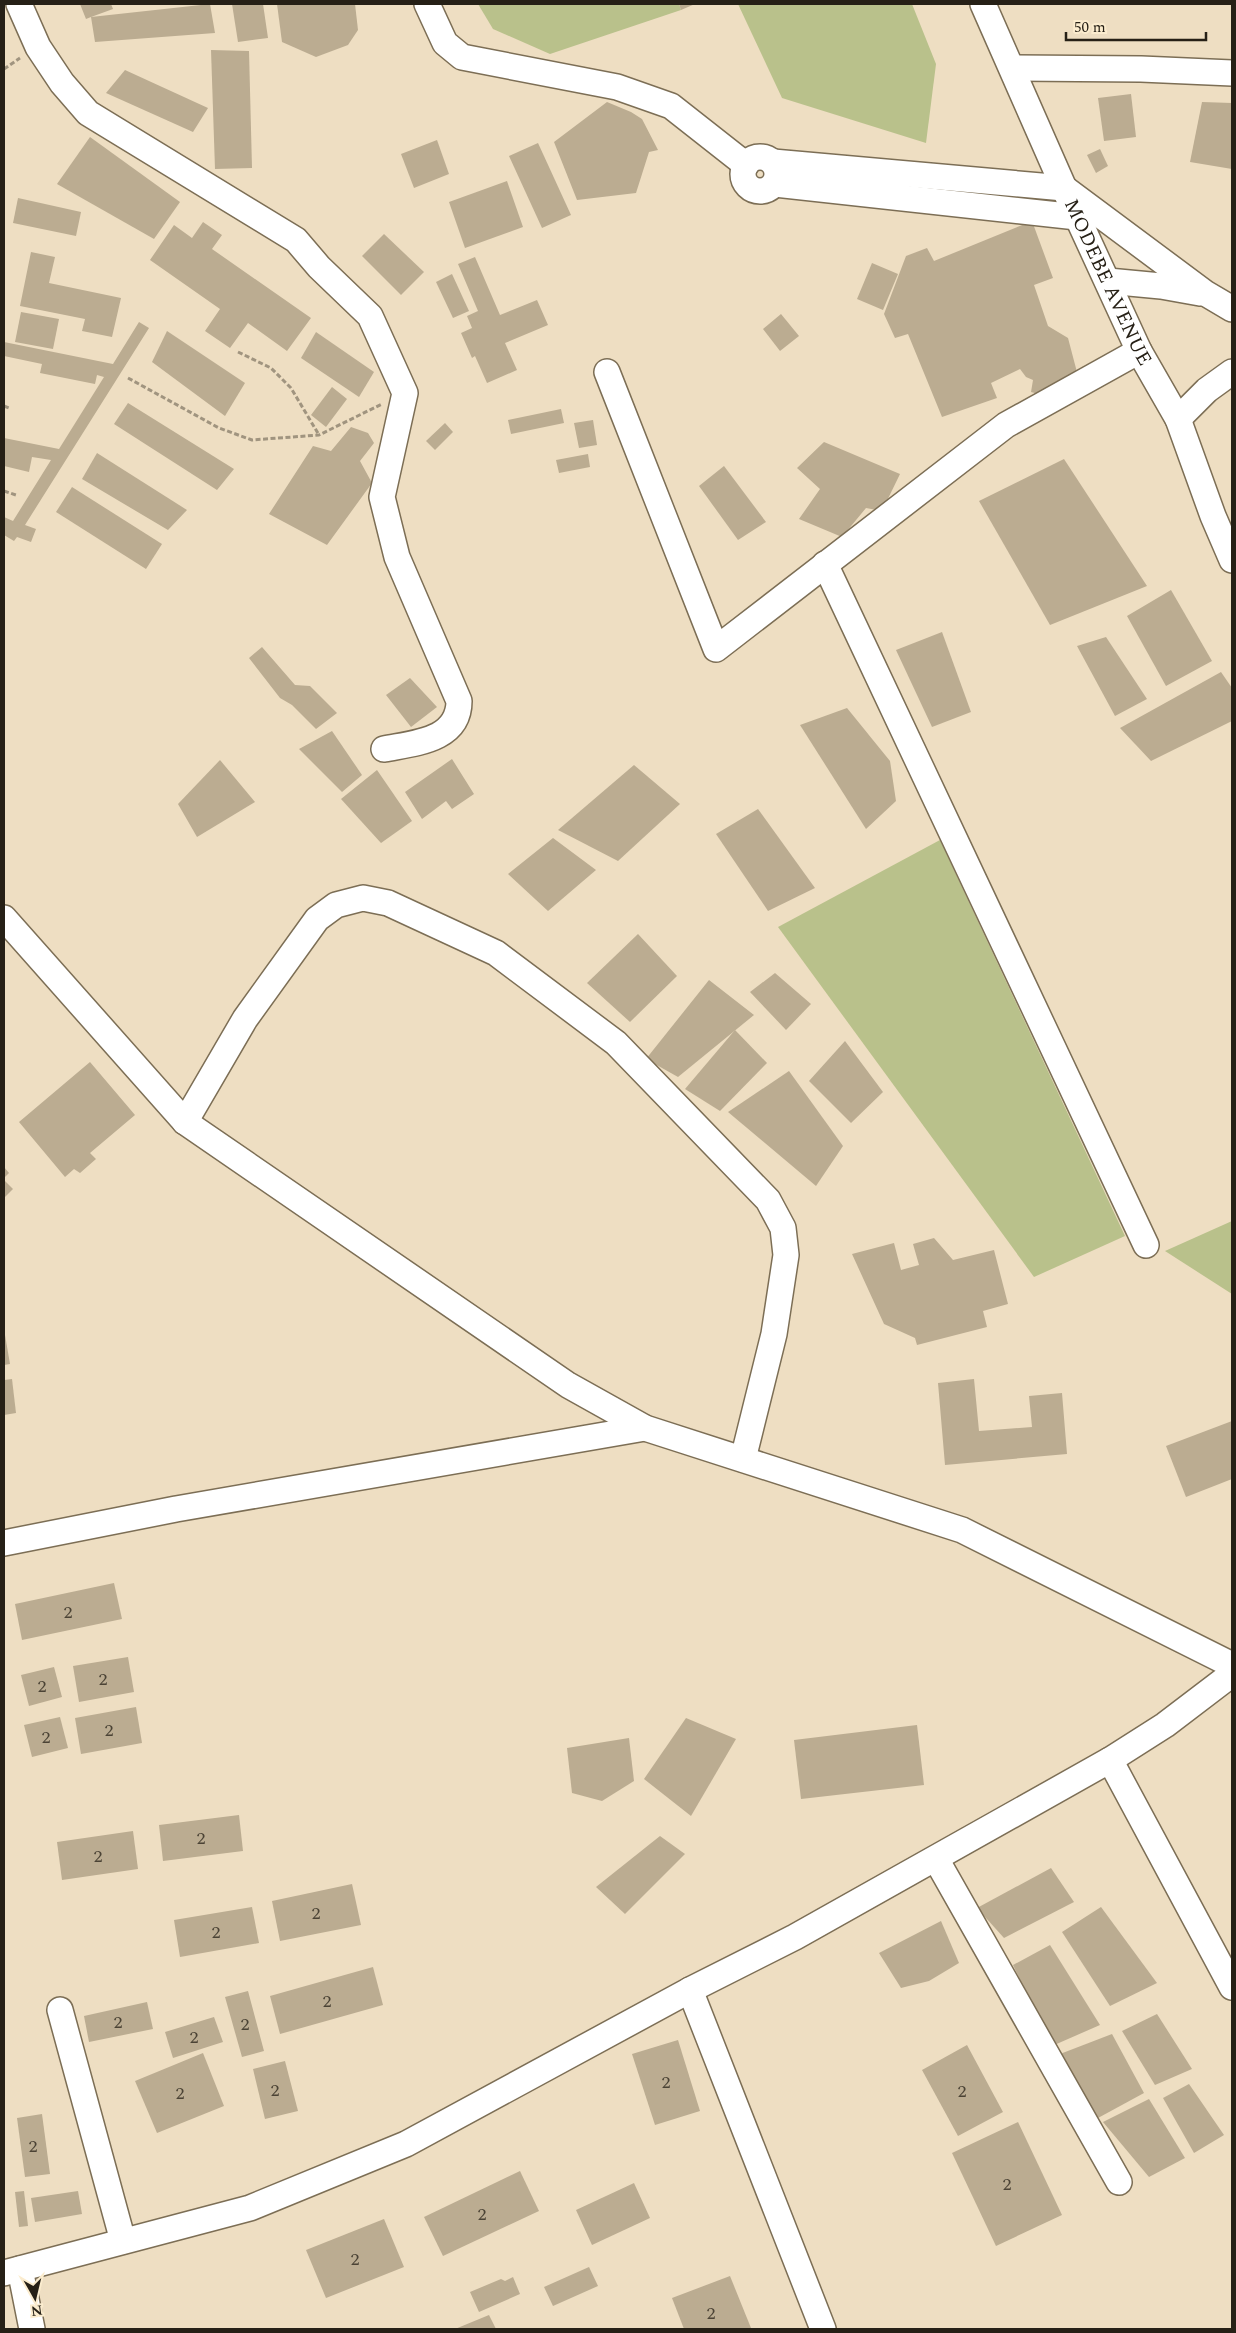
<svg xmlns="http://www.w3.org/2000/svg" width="1236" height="2333" viewBox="0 0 1236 2333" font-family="Spectral,serif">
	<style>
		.green { fill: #b9c18b }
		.building { fill: #bbac91 }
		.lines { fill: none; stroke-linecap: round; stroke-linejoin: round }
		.minor-casing { stroke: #7c6e55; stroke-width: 28 }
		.path { stroke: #a0947f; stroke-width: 3; stroke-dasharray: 5 2.5; stroke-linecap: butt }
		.minor { stroke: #fff; stroke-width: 25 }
		.labels { text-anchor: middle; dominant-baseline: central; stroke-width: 4.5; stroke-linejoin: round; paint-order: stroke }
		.number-label { font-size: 18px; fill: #4b4335 }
		.street-label { font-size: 20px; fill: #262016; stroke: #fbecce }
	</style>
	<rect width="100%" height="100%" fill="#eedec2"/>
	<g class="green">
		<path d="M478,4H679L681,10L550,54L493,29Z"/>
		<path d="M738,4H912L936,64L926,143L782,98Z"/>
		<path d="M940,840L1125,1236L1034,1277L778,927Z"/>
		<path d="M1232,1221V1294L1165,1251Z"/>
	</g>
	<g class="building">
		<path d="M80,4H111L113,9L91,17L210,4L215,33L95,42L91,17L86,19Z"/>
		<path d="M232,4H263L268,38L238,42Z"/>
		<path d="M277,4H355L358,30L348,45L316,57L282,42Z"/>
		<path d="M679,4H695L681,10Z"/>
		<path d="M211,50L249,51L252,168L215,169Z"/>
		<path d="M125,70L208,108L193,132L106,93Z"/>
		<path d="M1131,94L1136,137L1104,141L1098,98Z"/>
		<path d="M607,102L631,112L642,119L658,150L649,152L636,193L577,200L554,142Z"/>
		<path d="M1202,102L1232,103V169L1190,162Z"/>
		<path d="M90,137L180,202L154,239L57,184Z"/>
		<path d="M437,140L449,174L414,188L401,154Z"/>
		<path d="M538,143L571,215L542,228L509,156Z"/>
		<path d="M1100,149L1108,166L1096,173L1087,155Z"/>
		<path d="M507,181L523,227L465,248L449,202Z"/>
		<path d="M18,198L81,212L76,236L13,223Z"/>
		<path d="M1032,221L1053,278L1034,285L1048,326L1068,338L1078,376L1042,395L1031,392L1033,380L1026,377L1020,369L991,383L997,398L942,417L908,334L895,338L884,314L906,256L927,248L934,261Z"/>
		<path d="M203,222L222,235L212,249L311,318L287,351L248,323L230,348L205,331L220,309L150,260L174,225L192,238Z"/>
		<path d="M384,234L424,272L401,295L362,256Z"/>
		<path d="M31,252L55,257L49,283L121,298L112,337L82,331L85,319L20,306Z"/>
		<path d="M475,257L500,315L537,300L548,325L505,343L517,370L487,383L475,356L472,358L461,333L472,328L467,316L478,311L458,264Z"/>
		<path d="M872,263L898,274L883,310L857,299Z"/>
		<path d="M452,274L469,311L453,318L436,282Z"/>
		<path d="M21,312L59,319L53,349L15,342Z"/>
		<path d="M781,314L799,336L780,351L763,329Z"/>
		<path d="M139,322L149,328L25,525L36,529L31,542L17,537L14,541L4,535V517L13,521L51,460L32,457L29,472L4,466V438L59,449L104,377L97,375L95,384L40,373L42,364L4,356V342L113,364Z"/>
		<path d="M167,331L245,383L225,416L152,362Z"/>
		<path d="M316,332L374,372L359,397L301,358Z"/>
		<path d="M332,387L347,399L326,427L311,415Z"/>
		<path d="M128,403L234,469L217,490L114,424Z"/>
		<path d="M561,409L564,423L511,434L508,420Z"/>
		<path d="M593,420L597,445L579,448L574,423Z"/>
		<path d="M445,423L453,432L435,450L426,441Z"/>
		<path d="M351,427L368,433L374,443L360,461L372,483L327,545L269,514L313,446L331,451Z"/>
		<path d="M824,442L900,474L882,511L866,508L842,537L799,519L820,489L797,468Z"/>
		<path d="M97,453L187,510L168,530L82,479Z"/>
		<path d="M588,454L590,467L559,473L556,460Z"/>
		<path d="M1064,459L1147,586L1050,625L979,501Z"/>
		<path d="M724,466L766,522L738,540L699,486Z"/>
		<path d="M72,487L162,544L146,569L56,512Z"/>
		<path d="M1171,590L1212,661L1166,686L1127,616Z"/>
		<path d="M942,632L971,712L932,727L896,650Z"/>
		<path d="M1106,637L1147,699L1115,716L1077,646Z"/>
		<path d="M262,647L295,685L310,686L337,713L316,729L292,705L280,698L249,658Z"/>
		<path d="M1221,672L1232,688V721L1151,761L1120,728Z"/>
		<path d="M410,678L437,707L411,727L386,695Z"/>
		<path d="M847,708L890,761L896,801L866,829L800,725Z"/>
		<path d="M332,731L362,775L342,792L299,749Z"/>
		<path d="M452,759L474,794L452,809L446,801L422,819L405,792Z"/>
		<path d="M220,760L255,802L197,837L178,804Z"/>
		<path d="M634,765L680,804L618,861L558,830Z"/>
		<path d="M377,770L412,821L381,843L341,799Z"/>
		<path d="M758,809L815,888L768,911L716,834Z"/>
		<path d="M553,838L596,870L548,911L508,874Z"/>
		<path d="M638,934L677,976L630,1022L587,983Z"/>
		<path d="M775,973L811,1004L786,1030L750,992Z"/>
		<path d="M709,980L754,1015L678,1077L646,1059Z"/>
		<path d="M735,1030L767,1063L720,1111L685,1089Z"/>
		<path d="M845,1041L883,1092L851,1123L809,1081Z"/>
		<path d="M90,1062L135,1115L90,1153L96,1159L80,1173L74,1169L65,1177L19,1122Z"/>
		<path d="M789,1071L843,1146L816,1186L728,1112Z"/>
		<path d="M4,1167L9,1173L4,1178Z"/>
		<path d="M4,1180L13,1189L4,1198Z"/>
		<path d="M934,1238L953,1260L994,1250L1008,1304L983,1311L987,1327L917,1345L915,1338L884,1324L852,1254L894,1243L901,1270L919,1265L913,1244Z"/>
		<path d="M4,1329L10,1364L4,1365Z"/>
		<path d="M12,1379L16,1413L4,1415V1380Z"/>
		<path d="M974,1379L979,1431L1032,1427L1029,1396L1062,1393L1067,1454L945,1465L938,1383Z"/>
		<path d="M1232,1421V1479L1186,1497L1166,1446Z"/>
		<path d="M114,1583L122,1619L22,1640L15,1604Z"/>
		<path d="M128,1657L134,1692L79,1702L73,1666Z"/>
		<path d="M54,1667L62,1697L29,1706L21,1675Z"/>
		<path d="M136,1707L142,1743L81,1754L75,1718Z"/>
		<path d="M60,1717L68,1748L32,1757L24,1725Z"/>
		<path d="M686,1718L736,1739L691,1816L644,1779Z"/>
		<path d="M917,1725L924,1785L801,1799L794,1740Z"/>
		<path d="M629,1738L634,1781L602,1801L572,1793L567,1748Z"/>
		<path d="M239,1815L243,1851L163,1861L159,1825Z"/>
		<path d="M133,1831L138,1869L62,1880L57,1842Z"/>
		<path d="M660,1836L685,1854L625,1914L596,1887Z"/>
		<path d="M1051,1868L1074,1902L1004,1938L977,1908Z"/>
		<path d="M352,1884L361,1925L280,1941L272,1901Z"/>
		<path d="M252,1907L259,1943L180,1957L174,1920Z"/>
		<path d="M1101,1907L1157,1983L1110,2006L1062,1932Z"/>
		<path d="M941,1921L959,1963L929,1981L901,1988L879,1953Z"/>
		<path d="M1050,1945L1100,2025L1052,2046L1013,1965Z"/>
		<path d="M373,1967L383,2005L280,2034L270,1996Z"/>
		<path d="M248,1991L264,2051L242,2057L225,1997Z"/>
		<path d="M147,2002L153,2029L89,2042L84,2016Z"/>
		<path d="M1157,2014L1192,2069L1155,2085L1122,2031Z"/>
		<path d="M214,2017L223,2042L173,2058L165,2032Z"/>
		<path d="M1112,2034L1144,2093L1098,2118L1060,2054Z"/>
		<path d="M678,2040L700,2111L655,2125L632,2054Z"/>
		<path d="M967,2045L1003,2112L958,2136L922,2070Z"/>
		<path d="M203,2053L224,2106L157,2133L135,2081Z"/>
		<path d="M285,2061L298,2111L265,2119L253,2069Z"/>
		<path d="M1189,2084L1224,2135L1194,2153L1163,2098Z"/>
		<path d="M1149,2099L1185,2158L1149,2177L1103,2122Z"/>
		<path d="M42,2114L50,2174L25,2177L17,2118Z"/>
		<path d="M1018,2122L1062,2215L996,2246L952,2153Z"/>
		<path d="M520,2171L539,2211L443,2256L424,2217Z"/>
		<path d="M634,2183L650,2218L592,2245L576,2210Z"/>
		<path d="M24,2191L28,2226L19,2227L15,2192Z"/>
		<path d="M78,2191L82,2214L35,2222L31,2198Z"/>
		<path d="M384,2219L404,2267L326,2298L306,2250Z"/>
		<path d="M589,2267L598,2286L553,2306L544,2287Z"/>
		<path d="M730,2276L751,2328L684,2329L672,2298Z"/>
		<path d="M513,2277L520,2294L479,2312L470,2292L501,2279L505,2281Z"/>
		<path d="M489,2315L496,2329H455Z"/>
	</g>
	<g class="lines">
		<defs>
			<g id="minor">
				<path d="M19,4L38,47L62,83L88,113L296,240L319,267L370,316L405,393L382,497L397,557L459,701C459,741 414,743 384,749"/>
				<path d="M427,4L445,43L462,57L617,87L671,106L746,165"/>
				<path id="s1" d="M983,4L1064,188L1139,351L1178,419L1213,516L1232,560"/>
				<path d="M1012,68L1141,69L1232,73"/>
				<circle cx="760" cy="174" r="17"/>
				<path d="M773,162L1064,188L1205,293L1232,309"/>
				<path d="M775,184L1077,217"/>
				<path d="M1108,281L1161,286L1200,293"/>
				<path d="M607,372L716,649L1006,425L1139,351"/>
				<path d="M1178,419L1207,390L1232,372"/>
				<path d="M825,564L1146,1245"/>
				<path d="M4,918L185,1122L568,1385L645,1428L962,1530L1232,1665"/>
				<path d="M185,1122L245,1019L317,919L336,905L363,898L388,903L496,953L616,1043L768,1200L783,1228L786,1255L774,1334L743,1459"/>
				<path d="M4,1543L176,1509L645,1428"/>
				<path d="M1110,1760L1232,1987"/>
				<path d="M936,1859L1119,2182"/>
				<path d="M690,1990L823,2329"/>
				<path d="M60,2010L123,2241"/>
				<path d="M20,2269L32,2329"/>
				<path d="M4,2273L250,2208L406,2144L690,1990L795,1937L1110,1760L1165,1725L1232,1674"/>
			</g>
		</defs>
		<use href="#minor" class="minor-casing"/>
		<g class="path">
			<path d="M4,69L20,58"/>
			<path d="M238,352L271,368L291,388L319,435"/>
			<path d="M128,378L219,428L252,440L319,435L382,404"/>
			<path d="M4,406L9,408"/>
			<path d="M4,491L16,495"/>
		</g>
		<use href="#minor" class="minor"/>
	</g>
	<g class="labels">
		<g class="number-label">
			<text x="68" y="1612">2</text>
			<text x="103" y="1679">2</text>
			<text x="42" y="1686">2</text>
			<text x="109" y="1730">2</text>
			<text x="46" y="1737">2</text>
			<text x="201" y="1838">2</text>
			<text x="98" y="1856">2</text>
			<text x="316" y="1913">2</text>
			<text x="216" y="1932">2</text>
			<text x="327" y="2001">2</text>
			<text x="118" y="2022">2</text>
			<text x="245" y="2024">2</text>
			<text x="194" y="2037">2</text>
			<text x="666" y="2082">2</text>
			<text x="275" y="2090">2</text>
			<text x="962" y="2091">2</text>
			<text x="180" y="2093">2</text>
			<text x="33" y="2146">2</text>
			<text x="1007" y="2184">2</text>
			<text x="482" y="2214">2</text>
			<text x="355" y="2259">2</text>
			<text x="711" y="2313">2</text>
		</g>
		<g class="street-label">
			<text stroke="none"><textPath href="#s1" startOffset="305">MODEBE AVENUE</textPath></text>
		</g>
	</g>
	<rect width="1236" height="2333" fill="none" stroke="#262016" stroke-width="10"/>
	<g transform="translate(35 2298) rotate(172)" stroke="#fbecce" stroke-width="4" paint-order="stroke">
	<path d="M0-4L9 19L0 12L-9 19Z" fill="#262016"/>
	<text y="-8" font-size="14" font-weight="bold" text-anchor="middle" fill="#262016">N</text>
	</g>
	<path d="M1066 32v8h140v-8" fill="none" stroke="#262016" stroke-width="2.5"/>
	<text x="1074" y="32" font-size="15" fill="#262016" stroke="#fbecce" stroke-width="4" paint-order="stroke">50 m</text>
</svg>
